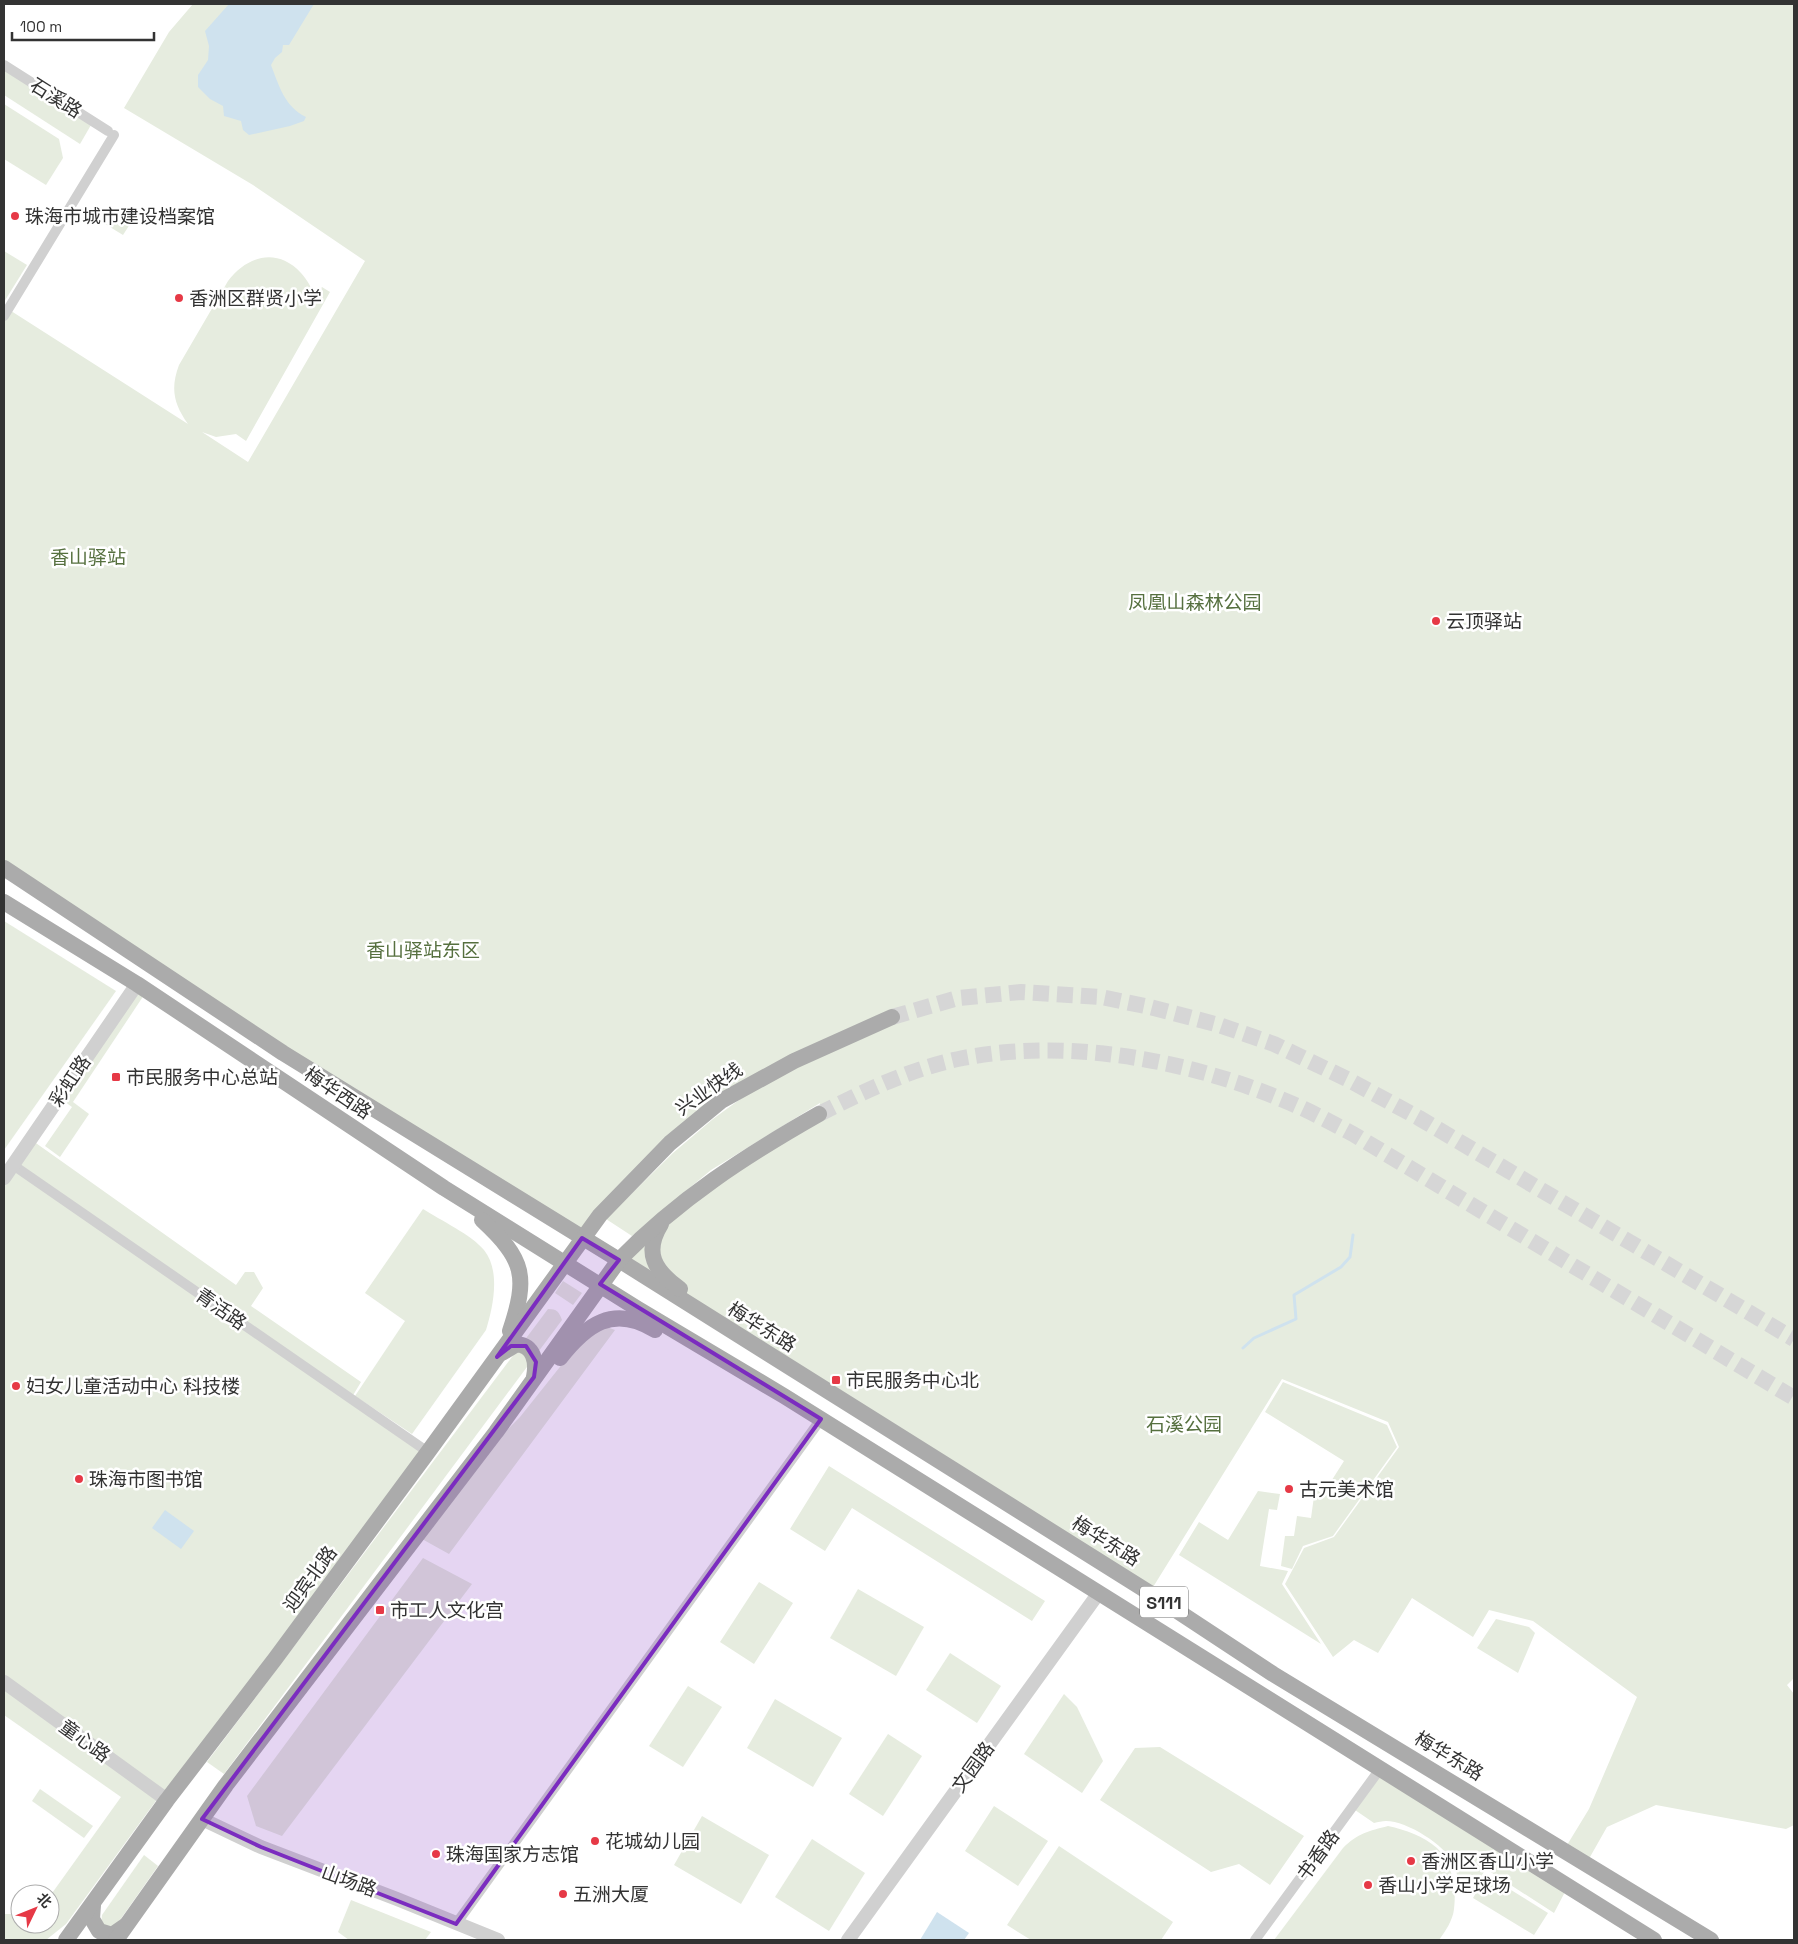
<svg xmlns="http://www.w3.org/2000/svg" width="1798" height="1944" viewBox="0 0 1798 1944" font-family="'Space Grotesk','Noto Sans SC',sans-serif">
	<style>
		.green { fill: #e6ecdf }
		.water { fill: #cfe2ee }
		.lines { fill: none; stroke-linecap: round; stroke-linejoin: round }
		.stream { stroke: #cfe2ee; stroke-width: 3 }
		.primary-tunnel { stroke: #d6d6d6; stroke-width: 16; stroke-dasharray: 16 8; stroke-linecap: butt }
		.minor { stroke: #d0d0d0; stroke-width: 10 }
		.tertiary { stroke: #d0d0d0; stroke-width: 14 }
		.primary { stroke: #ababab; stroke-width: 16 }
		.marked { fill: #7b2cbf; fill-opacity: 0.2; stroke: #7b2cbf; stroke-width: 4; stroke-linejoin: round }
		.poi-dot { fill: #e63946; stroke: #fff; stroke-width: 2 }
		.labels { text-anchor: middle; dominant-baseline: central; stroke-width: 5; stroke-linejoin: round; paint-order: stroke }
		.shield { fill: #fff; stroke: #707070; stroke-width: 1 }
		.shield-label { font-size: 18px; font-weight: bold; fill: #333 }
		.street-label { font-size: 19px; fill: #333; stroke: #fff }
		.poi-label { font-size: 19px; fill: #333; stroke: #fff; text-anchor: start }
		.park-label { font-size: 19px; fill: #56703f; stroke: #fff }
	</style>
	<rect width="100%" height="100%" fill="#fff"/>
	<g class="green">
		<path d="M193,4H1794V1678L1787,1685L1794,1694V1825L1786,1829L1656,1805L1607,1827L1586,1864L1564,1850L1589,1809L1637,1697L1533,1621L1489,1610L1473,1637L1412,1598L1378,1653L1354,1640L1333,1657L1285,1584L1304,1548L1334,1537L1399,1447L1388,1422L1282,1379L1150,1592L619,1260L635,1244L819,1115L820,1103L711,1170L632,1236L606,1219L673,1153L713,1119L750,1092L721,1101L582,1238L4,868V317L8,309L188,424C174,404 170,389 179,365L228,281C247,256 277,247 301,273C308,281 314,290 313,301L322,287L330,292L246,441L236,434L216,437L202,432L248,462L365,261L253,185L124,108L169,32Z"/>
		<path d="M4,69L91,125L80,144L4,95Z"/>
		<path d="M4,104L59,139L63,158L46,185L4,159Z"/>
		<path d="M116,207L134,218L123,235L105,224Z"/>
		<path d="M4,251L27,265L4,302Z"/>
		<path d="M4,921L116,991L4,1150Z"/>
		<path d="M137,987L146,992L73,1102L89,1114L60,1157L45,1146L72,1107L61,1099Z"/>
		<path d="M33,1141L236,1285L245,1272H254L263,1288L251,1306L361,1382L352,1397L17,1165Z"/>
		<path d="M13,1165L428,1452L167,1800L4,1682V1178Z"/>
		<path d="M423,1209C440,1220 472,1235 484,1250C501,1271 493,1307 486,1330L412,1434L355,1396L405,1321L365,1293Z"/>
		<path d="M563,1281L582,1293L573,1305L555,1293Z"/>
		<path d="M548,1309C557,1309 559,1312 562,1320L224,1774L207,1762Z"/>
		<path d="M604,1326L615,1330L449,1554L422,1539L501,1436L520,1417L583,1338Z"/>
		<path d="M1283,1382L1387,1425L1397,1447L1333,1536L1303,1546L1292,1569L1281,1566L1285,1536H1294L1297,1516L1311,1518L1315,1489L1323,1494L1344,1461L1265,1412Z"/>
		<path d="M829,1466L1045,1601L1032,1621L852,1508L825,1551L790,1529Z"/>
		<path d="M1258,1491L1280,1494L1277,1510L1269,1509L1260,1566L1288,1571L1282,1584L1321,1644L1179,1555L1199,1522L1228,1540Z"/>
		<path d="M423,1558L472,1584L282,1836L256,1826L247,1796Z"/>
		<path d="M759,1582L793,1603L754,1664L720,1642Z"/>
		<path d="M858,1589L924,1627L896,1676L830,1638Z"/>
		<path d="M1496,1619L1529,1627L1535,1633L1518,1673L1477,1648Z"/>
		<path d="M950,1653L1001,1686L977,1723L926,1690Z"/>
		<path d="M688,1686L722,1707L683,1767L649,1746Z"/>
		<path d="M4,1690L158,1798L66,1924L46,1940H4V1914H20V1924H50V1896L121,1797L4,1715Z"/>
		<path d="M1064,1694L1077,1707L1103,1761L1082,1793L1024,1754Z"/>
		<path d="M775,1699L842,1738L813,1787L747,1748Z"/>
		<path d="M888,1734L922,1756L883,1816L849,1794Z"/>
		<path d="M1160,1747L1304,1836L1270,1885L1239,1864L1211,1872L1100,1800L1135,1748Z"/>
		<path d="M1381,1775L1566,1890L1554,1913L1486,1869L1472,1890L1459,1884C1457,1878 1457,1870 1454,1864C1445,1845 1407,1821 1386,1821C1382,1821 1378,1822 1374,1823L1355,1810Z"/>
		<path d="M40,1789L93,1826L84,1838L32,1801Z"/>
		<path d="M994,1806L1048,1841L1018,1886L965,1851Z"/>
		<path d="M702,1816L769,1855L741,1904L674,1865Z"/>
		<path d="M1388,1826C1406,1830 1423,1836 1437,1848C1452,1863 1457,1889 1454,1909C1453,1920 1445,1932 1439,1940H1274L1343,1848C1358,1833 1369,1831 1388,1826Z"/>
		<path d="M812,1839L865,1873L829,1931L775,1897Z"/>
		<path d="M1059,1846L1173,1922L1161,1940H1031L1007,1925Z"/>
		<path d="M144,1855L158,1866L115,1927L101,1925L102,1915Z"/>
		<path d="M1487,1875L1548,1913L1534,1935L1473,1898Z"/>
		<path d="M351,1900L431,1932L425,1940H349L338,1932Z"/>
	</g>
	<g class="water">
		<path d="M229,4H314L289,45H283L282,52L275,58L271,65C279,86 285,107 306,117L304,121L290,126L249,135L243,130L241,121L224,116L223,106L210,99L198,87V75L208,60L209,46L205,31Z"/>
		<path d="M165,1510L194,1531L181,1549L152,1528Z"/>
		<path d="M937,1912L969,1933L964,1940H920Z"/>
	</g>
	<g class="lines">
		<path class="stream" d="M1243,1348L1254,1338L1296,1319L1294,1295L1341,1267L1350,1257L1353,1235"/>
		<g class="primary-tunnel">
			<path d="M892,1017L958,998L1021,992L1101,997L1150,1007L1219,1025L1274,1044L1347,1079L1419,1118L1794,1339"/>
			<path d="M819,1114C865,1091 912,1068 963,1058C1074,1037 1200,1062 1302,1108C1319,1116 1336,1125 1353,1134L1794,1398"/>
		</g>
		<g class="minor">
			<path d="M4,65L108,131"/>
			<path d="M4,316L114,135"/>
			<path d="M13,1165L428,1452"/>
			<path d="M456,1924L821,1419"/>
			<path d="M1255,1940L1380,1769"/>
		</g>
		<g class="tertiary">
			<path d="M4,1178L137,984"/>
			<path d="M4,1682L167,1800"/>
			<path d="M202,1819L261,1847L397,1899L498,1940"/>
			<path d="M848,1940L1098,1594"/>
		</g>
		<g class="primary">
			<path d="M4,868L283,1053L619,1260L1153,1595L1273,1674L1711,1940"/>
			<path d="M4,902L137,984L444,1188L638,1309L784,1396L1654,1940"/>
			<path d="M482,1220C525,1260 528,1277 510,1331"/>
			<path d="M661,1224C643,1253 655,1271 680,1289"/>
			<path d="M502,1353L517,1344C534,1346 537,1362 534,1377"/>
			<path d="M560,1358C586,1325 613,1304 655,1330"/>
			<path d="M93,1905L92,1919L99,1931L112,1935L125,1926"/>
			<path d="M66,1940L167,1800L275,1659L428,1452L600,1215L670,1143L721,1101L794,1061L892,1017"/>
			<path d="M116,1940L226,1785L496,1432L619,1260C679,1199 745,1156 819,1114"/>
		</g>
	</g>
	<path class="marked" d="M582,1238L619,1260L600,1284L821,1419L456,1924L261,1847L202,1819L534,1377L536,1362L526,1346H511L497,1357Z"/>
	<g class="poi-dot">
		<circle cx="15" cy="216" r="5"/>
		<circle cx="179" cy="298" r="5"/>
		<circle cx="1436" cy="621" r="5"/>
		<rect x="111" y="1072" width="10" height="10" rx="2.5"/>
		<rect x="831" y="1375" width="10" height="10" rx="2.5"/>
		<circle cx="16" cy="1386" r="5"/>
		<circle cx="79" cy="1479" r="5"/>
		<circle cx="1289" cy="1489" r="5"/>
		<rect x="375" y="1605" width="10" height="10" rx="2.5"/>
		<circle cx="595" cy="1841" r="5"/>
		<circle cx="436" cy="1854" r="5"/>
		<circle cx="1411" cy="1861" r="5"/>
		<circle cx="1368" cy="1885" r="5"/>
		<circle cx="563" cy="1894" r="5"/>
	</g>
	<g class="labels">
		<rect class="shield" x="1140" y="1586.5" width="48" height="31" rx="4"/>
		<g class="shield-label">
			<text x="1164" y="1602">S111</text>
		</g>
		<g class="street-label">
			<text transform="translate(56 98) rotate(32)">石溪路</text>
			<text transform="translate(70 1081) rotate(-56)">彩虹路</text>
			<text transform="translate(709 1089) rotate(-35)">兴业快线</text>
			<text transform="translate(338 1093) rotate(34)">梅华西路</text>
			<text transform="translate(221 1309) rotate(35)">青活路</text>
			<text transform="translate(762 1327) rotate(32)">梅华东路</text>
			<text transform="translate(1106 1541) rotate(32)">梅华东路</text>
			<text transform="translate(310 1579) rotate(-54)">迎宾北路</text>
			<text transform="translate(85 1741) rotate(36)">童心路</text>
			<text transform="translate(1449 1756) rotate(31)">梅华东路</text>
			<text transform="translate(973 1767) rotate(-54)">文园路</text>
			<text transform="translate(1318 1855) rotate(-54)">书香路</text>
			<text transform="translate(349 1881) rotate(20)">山场路</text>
		</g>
		<g class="poi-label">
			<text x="25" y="216">珠海市城市建设档案馆</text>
			<text x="189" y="298">香洲区群贤小学</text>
			<text x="1446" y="621">云顶驿站</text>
			<text x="126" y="1077">市民服务中心总站</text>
			<text x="846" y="1380">市民服务中心北</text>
			<text x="26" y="1386">妇女儿童活动中心 科技楼</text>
			<text x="89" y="1479">珠海市图书馆</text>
			<text x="1299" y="1489">古元美术馆</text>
			<text x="390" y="1610">市工人文化宫</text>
			<text x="605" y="1841">花城幼儿园</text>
			<text x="446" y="1854">珠海国家方志馆</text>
			<text x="1421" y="1861">香洲区香山小学</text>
			<text x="1378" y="1885">香山小学足球场</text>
			<text x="573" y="1894">五洲大厦</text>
		</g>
		<g class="park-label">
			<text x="88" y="557">香山驿站</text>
			<text x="1195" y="602">凤凰山森林公园</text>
			<text x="423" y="950">香山驿站东区</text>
			<text x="1184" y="1424">石溪公园</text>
		</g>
	</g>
	<rect width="1798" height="1944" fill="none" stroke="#333333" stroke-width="10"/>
	<g transform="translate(35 1909) rotate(47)"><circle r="24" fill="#ffffff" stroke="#adadad"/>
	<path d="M0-4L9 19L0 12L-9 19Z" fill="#e63946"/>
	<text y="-8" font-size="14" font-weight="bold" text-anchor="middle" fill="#333333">北</text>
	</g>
	<path d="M12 32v8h142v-8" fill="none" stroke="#333333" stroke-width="2.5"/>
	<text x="20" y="32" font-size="15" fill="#333333" stroke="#ffffff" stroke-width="4" paint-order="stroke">100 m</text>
</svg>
